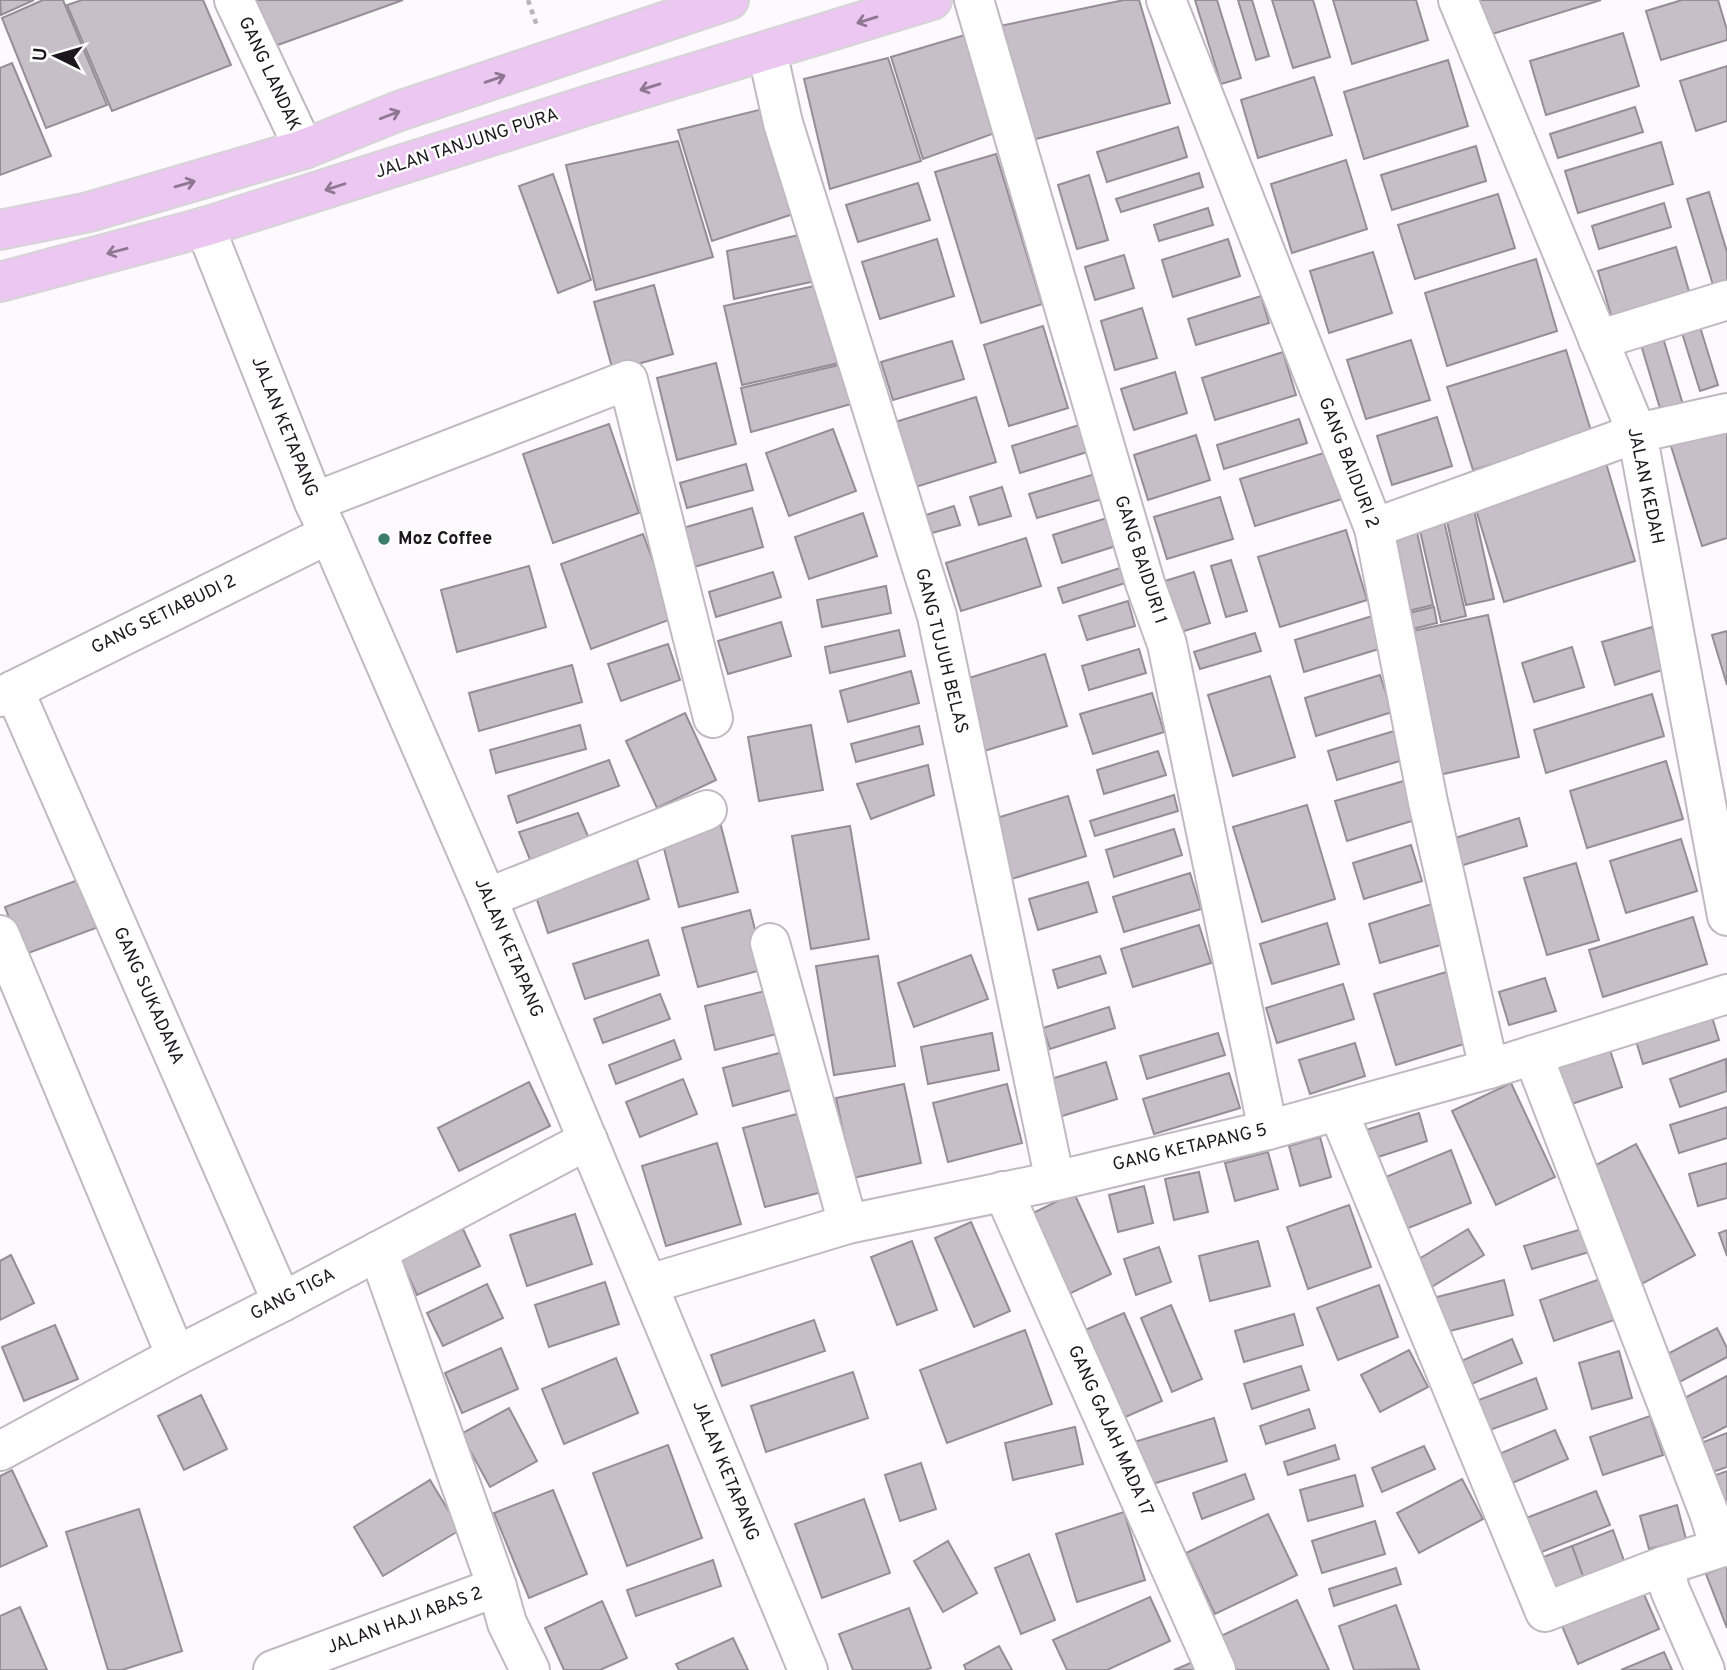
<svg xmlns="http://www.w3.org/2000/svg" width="1727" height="1670" viewBox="0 0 1727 1670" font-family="Overpass,sans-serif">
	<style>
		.building { fill: #c6bfc7; stroke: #958e96; stroke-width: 2 }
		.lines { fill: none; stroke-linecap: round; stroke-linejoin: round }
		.minor-casing { stroke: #c0b9c1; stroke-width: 42 }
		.highway-casing { stroke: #d6d5d6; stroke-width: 42 }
		.path { stroke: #b8b4b9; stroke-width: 4.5; stroke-dasharray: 5 5; stroke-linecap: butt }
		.minor { stroke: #fff; stroke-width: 38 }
		.highway { stroke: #ecc7f2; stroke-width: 38 }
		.oneway { stroke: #8e7891 }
		.poi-dot { fill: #3d7c69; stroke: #fff; stroke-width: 2.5 }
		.labels { text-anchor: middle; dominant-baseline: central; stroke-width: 5; stroke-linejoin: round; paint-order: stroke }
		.street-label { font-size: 18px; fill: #1a181b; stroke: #fff }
		.poi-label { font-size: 18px; font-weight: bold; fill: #1a181b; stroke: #fff; text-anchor: start }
	</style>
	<rect width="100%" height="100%" fill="#fdf9fe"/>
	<g class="building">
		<path d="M0,0H34L1,15Z"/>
		<path d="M43,0H63L107,105L46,128L2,18Z"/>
		<path d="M82,0H203L231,65L112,111L67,5Z"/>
		<path d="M253,0H403L275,46Z"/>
		<path d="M1124,0H1139L1170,103L1025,142L990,28Z"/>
		<path d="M1195,0H1217L1241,78L1221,84Z"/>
		<path d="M1238,0H1252L1269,56L1256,60Z"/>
		<path d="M1272,0H1313L1330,57L1293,68Z"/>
		<path d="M1333,0H1416L1428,40L1352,64Z"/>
		<path d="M1478,0H1601L1489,35Z"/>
		<path d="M1682,0H1718L1727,30V40L1661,60L1646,11Z"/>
		<path d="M1623,33L1639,86L1546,115L1530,61Z"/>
		<path d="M965,35L995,133L923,159L891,57Z"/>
		<path d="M888,58L921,161L830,189L804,79Z"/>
		<path d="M1448,60L1468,126L1364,159L1344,92Z"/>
		<path d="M12,63L51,156L0,175V68Z"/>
		<path d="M1727,66V121L1696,131L1680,81Z"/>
		<path d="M1314,77L1332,135L1258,158L1241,100Z"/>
		<path d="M1635,107L1643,132L1558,158L1550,134Z"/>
		<path d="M767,108L796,213L712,241L678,130Z"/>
		<path d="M1178,127L1187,157L1107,182L1097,152Z"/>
		<path d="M678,141L713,257L596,290L566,165Z"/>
		<path d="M1661,142L1673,184L1578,213L1565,171Z"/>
		<path d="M1476,146L1486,181L1392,210L1381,175Z"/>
		<path d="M996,154L1042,304L981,323L935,172Z"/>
		<path d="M1346,160L1367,229L1292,253L1271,184Z"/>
		<path d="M1199,173L1203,187L1121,212L1116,199Z"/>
		<path d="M553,174L591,280L558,293L519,186Z"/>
		<path d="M1089,175L1108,240L1077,249L1058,185Z"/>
		<path d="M918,183L930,220L858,242L846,205Z"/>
		<path d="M1709,192L1727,252V280L1713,285L1687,199Z"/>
		<path d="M1498,194L1515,248L1415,279L1398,225Z"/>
		<path d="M1664,203L1671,227L1599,249L1592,226Z"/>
		<path d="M1208,208L1213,225L1159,241L1154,225Z"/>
		<path d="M808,233L820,280L734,299L727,251Z"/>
		<path d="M937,239L954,296L880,319L862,262Z"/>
		<path d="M1228,239L1240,276L1173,297L1162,260Z"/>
		<path d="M1676,247L1691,298L1613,322L1598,271Z"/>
		<path d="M1373,252L1392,313L1329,333L1310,271Z"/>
		<path d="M1124,255L1134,288L1095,300L1085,267Z"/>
		<path d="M1536,259L1557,331L1447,366L1425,293Z"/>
		<path d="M654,285L673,354L613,371L594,302Z"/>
		<path d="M819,285L839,363L742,385L724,306Z"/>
		<path d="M1261,296L1269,323L1196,345L1188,319Z"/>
		<path d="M1142,308L1157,358L1115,370L1101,321Z"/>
		<path d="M1696,314L1718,385L1700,391L1678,320Z"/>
		<path d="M1043,326L1068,408L1009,426L984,345Z"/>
		<path d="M1661,331L1684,408L1662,415L1639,338Z"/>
		<path d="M1411,340L1430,400L1366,419L1347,360Z"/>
		<path d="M952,341L964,379L893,400L881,362Z"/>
		<path d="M1566,350L1592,434L1473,470L1447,387Z"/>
		<path d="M1283,352L1296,395L1215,420L1202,378Z"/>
		<path d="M716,363L736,444L677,460L657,378Z"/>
		<path d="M839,365L851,404L751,432L741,388Z"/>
		<path d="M1175,372L1187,413L1134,430L1121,389Z"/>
		<path d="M976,397L996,462L909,489L889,424Z"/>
		<path d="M1437,417L1452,466L1392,485L1377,436Z"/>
		<path d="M1299,419L1307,443L1224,469L1217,445Z"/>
		<path d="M609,424L639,513L553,543L523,454Z"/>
		<path d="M1079,425L1087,452L1020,473L1012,446Z"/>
		<path d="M1727,425V538L1702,546L1670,443Z"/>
		<path d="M833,429L856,491L789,516L766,453Z"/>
		<path d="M1196,435L1210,480L1148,500L1134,455Z"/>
		<path d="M1327,452L1342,499L1255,526L1240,479Z"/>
		<path d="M1606,463L1635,561L1504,602L1474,503Z"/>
		<path d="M746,464L753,490L687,508L680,483Z"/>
		<path d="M1095,474L1102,499L1037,518L1029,494Z"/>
		<path d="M1002,487L1011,516L979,525L970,497Z"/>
		<path d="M1220,497L1233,539L1167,559L1154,517Z"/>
		<path d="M1472,501L1494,599L1466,605L1444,508Z"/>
		<path d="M954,506L960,525L932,533L926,515Z"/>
		<path d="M752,508L763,547L694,567L683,528Z"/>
		<path d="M1442,512L1466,616L1441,622L1417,518Z"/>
		<path d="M863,513L877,556L809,579L795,537Z"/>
		<path d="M1107,518L1116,546L1062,563L1053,535Z"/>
		<path d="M1415,523L1433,605L1404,612L1386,530Z"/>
		<path d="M1346,530L1367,600L1280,627L1258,557Z"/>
		<path d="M643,534L674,618L591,649L561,564Z"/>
		<path d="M1026,538L1041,586L961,611L946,563Z"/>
		<path d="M1231,560L1247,611L1226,617L1211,566Z"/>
		<path d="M529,566L546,627L457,652L441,590Z"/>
		<path d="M1120,568L1125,583L1063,603L1058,588Z"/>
		<path d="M773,572L781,597L716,617L709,592Z"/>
		<path d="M1194,572L1210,623L1181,632L1165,581Z"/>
		<path d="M886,586L891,613L822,627L817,600Z"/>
		<path d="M1128,601L1135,626L1087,640L1079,616Z"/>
		<path d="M1434,607L1437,623L1408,630L1405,614Z"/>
		<path d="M1488,615L1519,757L1439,775L1408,632Z"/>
		<path d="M1372,616L1382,648L1304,672L1295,640Z"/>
		<path d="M781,622L791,656L728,674L718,641Z"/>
		<path d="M1652,627L1665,669L1615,685L1602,642Z"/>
		<path d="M899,630L905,656L830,673L825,647Z"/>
		<path d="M1727,631V685L1712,635Z"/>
		<path d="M1255,633L1261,651L1200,669L1194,652Z"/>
		<path d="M668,644L680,680L621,701L608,664Z"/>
		<path d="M1572,647L1584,687L1534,702L1522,663Z"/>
		<path d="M1139,649L1146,673L1089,690L1082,666Z"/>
		<path d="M1045,654L1067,726L984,751L963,680Z"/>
		<path d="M572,665L582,702L479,731L469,693Z"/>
		<path d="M911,671L919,703L848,722L840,691Z"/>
		<path d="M1380,675L1392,712L1316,736L1305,698Z"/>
		<path d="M1270,676L1295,757L1233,776L1208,695Z"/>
		<path d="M1152,693L1164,732L1093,754L1080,714Z"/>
		<path d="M1652,694L1664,736L1546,773L1534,730Z"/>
		<path d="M685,713L716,780L657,808L626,741Z"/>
		<path d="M580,725L586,749L496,773L490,750Z"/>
		<path d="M811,725L823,790L759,801L748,737Z"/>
		<path d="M919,726L923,744L856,762L851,744Z"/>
		<path d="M1394,731L1403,760L1337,780L1328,751Z"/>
		<path d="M1158,751L1166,775L1104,794L1097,770Z"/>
		<path d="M609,760L619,786L517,823L508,796Z"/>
		<path d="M1666,761L1683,819L1587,848L1570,791Z"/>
		<path d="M928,765L934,795L871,819L857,784Z"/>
		<path d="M1407,780L1418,819L1347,841L1335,801Z"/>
		<path d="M1174,795L1178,811L1095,836L1090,821Z"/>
		<path d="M1068,796L1086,856L1005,881L987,821Z"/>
		<path d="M1307,805L1335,899L1262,922L1233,827Z"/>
		<path d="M578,813L593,848L533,867L519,832Z"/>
		<path d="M1519,818L1527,846L1460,866L1452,839Z"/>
		<path d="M720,822L738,892L679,907L661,837Z"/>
		<path d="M850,826L869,939L811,949L792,836Z"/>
		<path d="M1174,829L1182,855L1114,877L1106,850Z"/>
		<path d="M1681,839L1697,891L1626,913L1610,861Z"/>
		<path d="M1411,845L1422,881L1364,899L1353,863Z"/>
		<path d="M637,860L649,899L548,933L535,894Z"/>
		<path d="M1576,863L1599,940L1547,955L1524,878Z"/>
		<path d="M1190,873L1201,909L1124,932L1113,897Z"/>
		<path d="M86,877L104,925L23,955L5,907Z"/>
		<path d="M1088,882L1097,912L1038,930L1029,899Z"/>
		<path d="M1435,903L1447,943L1380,963L1369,924Z"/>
		<path d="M750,910L765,969L698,987L682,928Z"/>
		<path d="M1693,917L1707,964L1603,997L1589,950Z"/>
		<path d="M1327,923L1339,964L1272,984L1260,944Z"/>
		<path d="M1199,925L1211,963L1133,987L1121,949Z"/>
		<path d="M648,940L659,975L585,999L573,964Z"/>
		<path d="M971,955L988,999L914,1027L898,983Z"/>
		<path d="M878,956L895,1066L834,1075L816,966Z"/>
		<path d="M1100,956L1106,973L1058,988L1053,970Z"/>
		<path d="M1446,972L1467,1043L1396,1065L1374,994Z"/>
		<path d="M1545,978L1556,1011L1509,1025L1499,992Z"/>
		<path d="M1343,984L1354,1019L1277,1043L1266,1008Z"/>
		<path d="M769,990L780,1033L715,1050L705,1006Z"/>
		<path d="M660,994L670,1019L603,1043L594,1019Z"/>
		<path d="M1109,1007L1115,1028L1050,1049L1043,1028Z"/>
		<path d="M1712,1017L1719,1040L1643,1064L1636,1041Z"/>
		<path d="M992,1033L999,1070L928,1084L921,1047Z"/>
		<path d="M1218,1033L1225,1055L1147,1079L1140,1056Z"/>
		<path d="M674,1040L681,1059L616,1084L609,1065Z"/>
		<path d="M1355,1043L1365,1076L1310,1094L1299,1060Z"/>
		<path d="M1610,1050L1622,1087L1554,1110L1542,1073Z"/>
		<path d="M783,1052L794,1089L733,1106L723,1068Z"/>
		<path d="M1726,1059L1727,1091L1680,1107L1670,1079Z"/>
		<path d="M1106,1062L1117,1099L1059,1117L1048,1080Z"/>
		<path d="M1229,1073L1240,1108L1154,1134L1143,1099Z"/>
		<path d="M683,1079L697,1114L640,1137L626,1102Z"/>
		<path d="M529,1082L550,1126L459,1171L438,1128Z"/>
		<path d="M1511,1083L1555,1177L1496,1205L1452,1111Z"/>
		<path d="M904,1084L921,1163L853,1178L836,1098Z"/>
		<path d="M1007,1084L1022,1143L948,1162L933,1103Z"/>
		<path d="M1727,1107V1138L1679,1153L1670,1125Z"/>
		<path d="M801,1113L822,1192L765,1207L743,1128Z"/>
		<path d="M1419,1113L1427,1141L1366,1161L1357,1133Z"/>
		<path d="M1320,1137L1331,1177L1300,1186L1289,1146Z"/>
		<path d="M717,1143L741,1224L666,1246L642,1166Z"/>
		<path d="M1636,1144L1695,1255L1638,1286L1579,1174Z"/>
		<path d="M1451,1150L1471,1203L1401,1231L1381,1179Z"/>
		<path d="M1268,1152L1278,1189L1235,1201L1225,1163Z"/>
		<path d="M1727,1163V1198L1698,1206L1689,1174Z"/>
		<path d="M1199,1172L1208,1212L1174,1220L1165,1179Z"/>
		<path d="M1144,1186L1153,1223L1118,1232L1109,1195Z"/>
		<path d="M1074,1193L1111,1274L1069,1294L1031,1214Z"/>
		<path d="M1349,1205L1371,1267L1308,1289L1287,1227Z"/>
		<path d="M575,1214L592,1264L527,1286L510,1235Z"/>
		<path d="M971,1222L1010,1311L974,1327L935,1238Z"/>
		<path d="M463,1229L480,1266L417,1295L400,1257Z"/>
		<path d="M1468,1229L1484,1255L1430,1288L1414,1262Z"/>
		<path d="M1582,1229L1589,1252L1532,1269L1524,1246Z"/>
		<path d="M1727,1230V1256L1719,1233Z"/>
		<path d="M912,1241L937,1310L897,1325L871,1257Z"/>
		<path d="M1258,1241L1270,1286L1210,1301L1199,1256Z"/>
		<path d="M1159,1247L1171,1282L1136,1295L1124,1259Z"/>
		<path d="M11,1255L34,1303L0,1320V1261Z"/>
		<path d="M1603,1278L1617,1319L1554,1341L1540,1300Z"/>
		<path d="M1504,1280L1513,1315L1442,1333L1433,1298Z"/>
		<path d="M605,1282L619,1324L549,1347L535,1305Z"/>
		<path d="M487,1284L503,1318L443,1346L427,1313Z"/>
		<path d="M1379,1285L1398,1337L1338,1360L1317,1308Z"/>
		<path d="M1171,1305L1202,1379L1172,1392L1141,1318Z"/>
		<path d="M1124,1313L1162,1401L1114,1422L1076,1334Z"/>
		<path d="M1294,1314L1303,1345L1244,1362L1235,1331Z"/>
		<path d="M814,1320L825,1351L722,1386L711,1355Z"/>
		<path d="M55,1325L78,1379L24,1401L2,1347Z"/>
		<path d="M1717,1328L1727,1348V1357L1672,1386L1658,1359Z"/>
		<path d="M1025,1330L1052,1404L947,1443L920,1370Z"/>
		<path d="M1512,1339L1522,1363L1462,1388L1452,1365Z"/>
		<path d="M501,1348L518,1389L462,1413L445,1373Z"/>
		<path d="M1409,1350L1428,1387L1380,1412L1361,1375Z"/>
		<path d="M1619,1351L1632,1398L1592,1409L1579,1363Z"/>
		<path d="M616,1358L638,1413L564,1444L542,1389Z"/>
		<path d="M1301,1366L1309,1390L1252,1409L1244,1384Z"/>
		<path d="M853,1372L868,1418L766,1452L751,1406Z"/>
		<path d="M1727,1376V1426L1698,1441L1677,1402Z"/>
		<path d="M1536,1378L1547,1409L1487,1431L1476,1401Z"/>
		<path d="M201,1395L227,1449L184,1470L158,1416Z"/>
		<path d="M509,1408L537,1461L490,1487L461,1434Z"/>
		<path d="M1309,1409L1315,1428L1266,1444L1260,1426Z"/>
		<path d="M1650,1416L1663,1455L1603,1475L1590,1437Z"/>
		<path d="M1214,1418L1227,1461L1143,1487L1131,1443Z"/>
		<path d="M1075,1427L1083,1464L1013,1480L1005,1443Z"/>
		<path d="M1555,1430L1568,1459L1503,1487L1490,1458Z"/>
		<path d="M1727,1433V1467L1704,1475L1693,1446Z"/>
		<path d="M668,1445L702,1538L627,1566L593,1473Z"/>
		<path d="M1335,1445L1339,1459L1288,1475L1284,1462Z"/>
		<path d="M1424,1446L1435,1469L1382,1492L1372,1468Z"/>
		<path d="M921,1463L936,1509L900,1521L885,1475Z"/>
		<path d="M12,1470L47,1546L0,1567V1476Z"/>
		<path d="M1727,1471V1512L1705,1479Z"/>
		<path d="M1245,1474L1254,1499L1202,1519L1193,1493Z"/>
		<path d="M1355,1475L1363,1506L1308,1521L1300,1490Z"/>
		<path d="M1462,1479L1483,1519L1419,1553L1397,1513Z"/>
		<path d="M430,1480L460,1530L383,1576L354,1527Z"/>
		<path d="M553,1490L587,1574L529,1598L494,1513Z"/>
		<path d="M1596,1491L1610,1525L1529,1557L1516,1522Z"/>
		<path d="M864,1499L890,1573L822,1598L795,1524Z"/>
		<path d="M1677,1505L1686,1539L1649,1549L1640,1516Z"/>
		<path d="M139,1509L182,1651L122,1670H108L66,1532Z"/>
		<path d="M1124,1512L1145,1580L1077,1602L1056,1534Z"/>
		<path d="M1268,1514L1297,1575L1215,1614L1186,1553Z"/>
		<path d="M1375,1521L1385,1554L1322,1573L1312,1541Z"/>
		<path d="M1613,1530L1628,1572L1587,1587L1572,1546Z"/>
		<path d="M948,1541L977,1593L943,1612L914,1561Z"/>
		<path d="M1572,1546L1587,1587L1548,1602L1533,1561Z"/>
		<path d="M1029,1554L1055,1620L1021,1634L995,1568Z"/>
		<path d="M713,1560L721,1586L636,1616L627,1590Z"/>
		<path d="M1727,1566V1628L1706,1574Z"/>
		<path d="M1396,1568L1401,1584L1334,1606L1329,1589Z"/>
		<path d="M1637,1578L1659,1629L1578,1664L1557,1614Z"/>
		<path d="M1150,1597L1170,1641L1107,1670H1067L1053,1640Z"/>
		<path d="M1297,1600L1329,1670H1236L1221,1636Z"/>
		<path d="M602,1601L627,1658L600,1670H564L545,1628Z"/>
		<path d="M1396,1605L1419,1669L1354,1670L1339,1626Z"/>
		<path d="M20,1607L47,1670H0V1616Z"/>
		<path d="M909,1608L931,1668L925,1670H853L839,1634Z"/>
		<path d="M733,1638L748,1670H679L676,1664Z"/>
		<path d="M999,1646L1012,1670H966L964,1665Z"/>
		<path d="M1664,1652L1672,1670H1621Z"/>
		<path d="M1200,1659L1204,1670H1174Z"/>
	</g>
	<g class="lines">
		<defs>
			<g id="minor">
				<path d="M234,0L304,149"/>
				<path d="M974,0L1145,583L1167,644L1268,1130"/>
				<path d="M1166,0L1374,528L1428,802L1489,1069"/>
				<path d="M1458,0L1637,433L1727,916"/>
				<path d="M767,51L783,123L937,616L1055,1181"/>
				<path d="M205,227L314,502L329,534L487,898L808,1670"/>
				<path d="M1598,340L1727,300"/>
				<path d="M314,502L628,380L713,718"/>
				<path d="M1374,528L1637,433L1727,413"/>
				<path d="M14,690L282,1302"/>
				<path d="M0,697L329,534"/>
				<path d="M487,898L707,810"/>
				<path d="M0,935L176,1356"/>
				<path d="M770,943L848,1224"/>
				<path d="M1338,1111L1545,1612L1664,1566L1720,1548L1709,1513L1533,1055"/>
				<path d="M1003,1191L1216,1670"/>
				<path d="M378,1251L497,1587L507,1623L530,1670"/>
				<path d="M649,1284L848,1224L1055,1181L1268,1130L1489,1069L1727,994"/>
				<path d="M0,1451L176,1356L282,1302L588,1140"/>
				<path d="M1664,1566L1670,1590L1705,1670"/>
				<path d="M273,1670L497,1587"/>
			</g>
			<g id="highway">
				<path d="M0,230L89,212L304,149L399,111L729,0"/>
				<path d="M0,282L205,227L592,104L932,0"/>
			</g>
		</defs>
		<use href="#minor" class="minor-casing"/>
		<use href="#highway" class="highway-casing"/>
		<path class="path" d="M528,0L537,26"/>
		<use href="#minor" class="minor"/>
		<use href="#highway" class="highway"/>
	</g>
	<defs><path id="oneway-shaft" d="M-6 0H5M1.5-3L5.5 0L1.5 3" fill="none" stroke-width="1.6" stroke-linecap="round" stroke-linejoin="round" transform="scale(1.75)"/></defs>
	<g class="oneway">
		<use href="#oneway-shaft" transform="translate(867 20) rotate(163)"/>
		<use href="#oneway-shaft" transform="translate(495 79) rotate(-19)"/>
		<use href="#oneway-shaft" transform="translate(650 87) rotate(163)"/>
		<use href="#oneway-shaft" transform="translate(390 115) rotate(-21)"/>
		<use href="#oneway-shaft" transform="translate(185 184) rotate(-16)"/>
		<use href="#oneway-shaft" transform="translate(335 187) rotate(162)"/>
		<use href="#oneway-shaft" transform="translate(117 251) rotate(165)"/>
	</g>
	<circle class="poi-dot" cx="384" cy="539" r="7"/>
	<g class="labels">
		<g class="street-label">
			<text transform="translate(269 74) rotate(65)">GANG LANDAK</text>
			<text transform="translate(467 144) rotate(-18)">JALAN TANJUNG PURA</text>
			<text transform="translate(284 427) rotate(68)">JALAN KETAPANG</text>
			<text transform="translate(1348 463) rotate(69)">GANG BAIDURI 2</text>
			<text transform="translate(1645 486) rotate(78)">JALAN KEDAH</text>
			<text transform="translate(1140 560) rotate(72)">GANG BAIDURI 1</text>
			<text transform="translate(164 615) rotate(-26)">GANG SETIABUDI 2</text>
			<text transform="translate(941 651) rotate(76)">GANG TUJUH BELAS</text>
			<text transform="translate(508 948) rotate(67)">JALAN KETAPANG</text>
			<text transform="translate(148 996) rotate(66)">GANG SUKADANA</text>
			<text transform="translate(1190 1148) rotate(-13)">GANG KETAPANG 5</text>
			<text transform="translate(293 1295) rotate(-27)">GANG TIGA</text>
			<text transform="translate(1110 1431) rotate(66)">GANG GAJAH MADA 17</text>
			<text transform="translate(725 1471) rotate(68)">JALAN KETAPANG</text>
			<text transform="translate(405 1621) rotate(-20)">JALAN HAJI ABAS 2</text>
		</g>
		<g class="poi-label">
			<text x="398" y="539">Moz Coffee</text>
		</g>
	</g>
	<g transform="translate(56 56) rotate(275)" stroke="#ffffff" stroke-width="5" paint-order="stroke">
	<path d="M0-5L12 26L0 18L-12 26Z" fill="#1a181b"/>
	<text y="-10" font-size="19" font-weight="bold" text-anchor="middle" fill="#1a181b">U</text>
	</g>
</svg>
